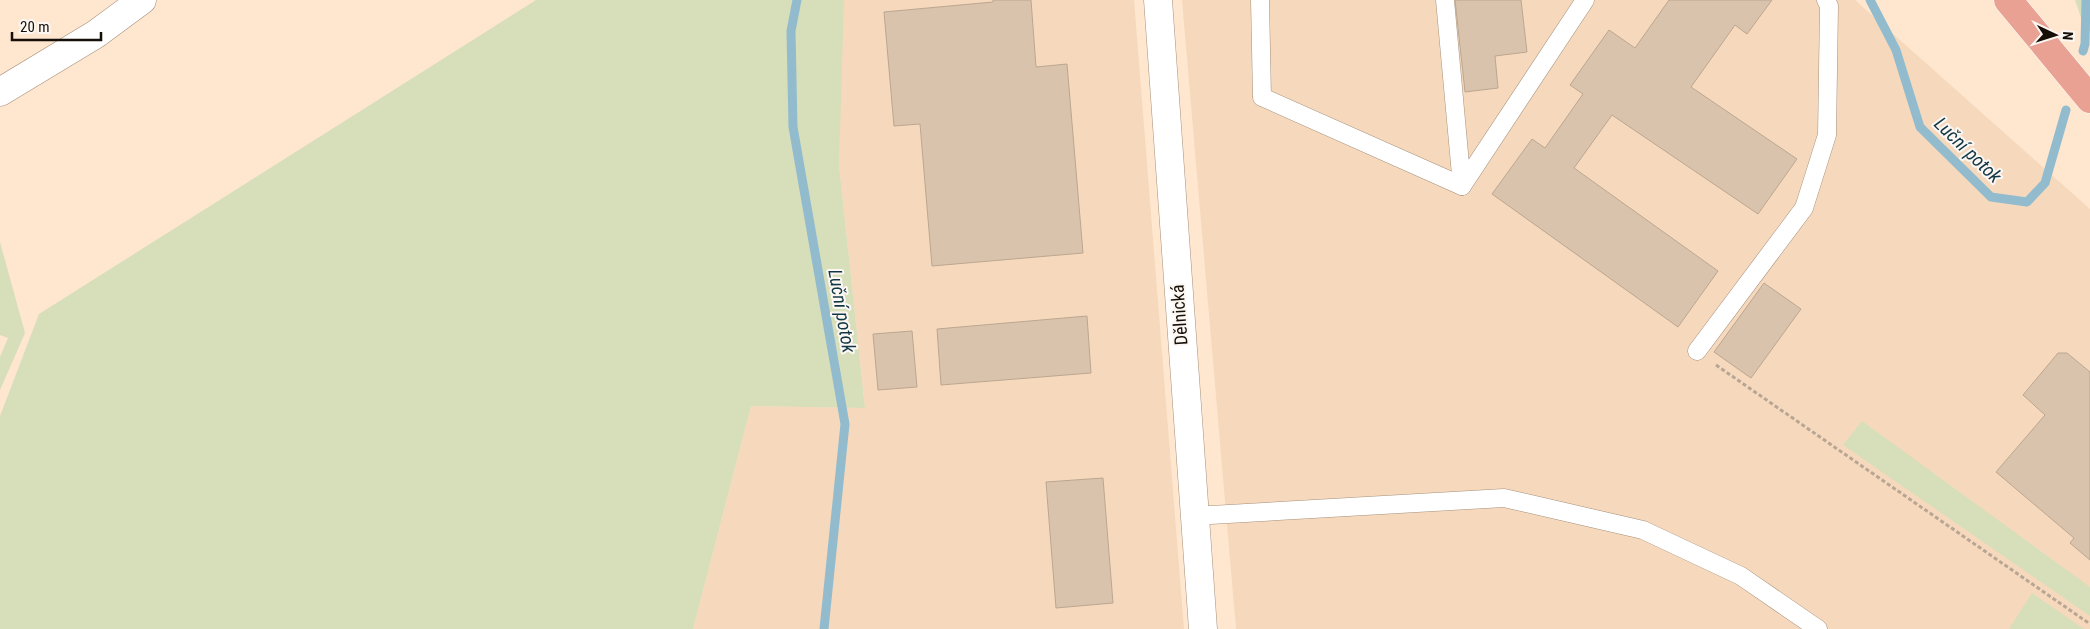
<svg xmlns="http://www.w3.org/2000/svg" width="2090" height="629" viewBox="0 0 2090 629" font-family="'Roboto Condensed',sans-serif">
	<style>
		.built { fill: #f6d9bc }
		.green { fill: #d7deba }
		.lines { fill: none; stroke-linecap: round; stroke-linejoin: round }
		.stream { stroke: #92bccd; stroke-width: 9 }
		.building { fill: #d9c3ac; stroke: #bca690 }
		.service-casing { stroke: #a5907b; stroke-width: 19 }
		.minor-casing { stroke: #a5907b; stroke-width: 29 }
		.primary-casing { stroke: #fff; stroke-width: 29 }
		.path { stroke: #b8a593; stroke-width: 3; stroke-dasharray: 4 2.5; stroke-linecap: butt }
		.service { stroke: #fff; stroke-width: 18 }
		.minor { stroke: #fff; stroke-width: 28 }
		.primary { stroke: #e8a193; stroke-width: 28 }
		.labels { text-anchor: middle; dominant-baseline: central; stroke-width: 4; stroke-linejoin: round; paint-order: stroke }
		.street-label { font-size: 18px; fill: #160f07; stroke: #fcf7f3 }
		.water-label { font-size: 19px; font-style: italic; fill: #113745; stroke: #fcf7f3 }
	</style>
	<rect width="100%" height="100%" fill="#fee6cf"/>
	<g class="built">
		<path d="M844,0H1134L1184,629H693L751,406L865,408L839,165L842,6Z"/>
		<path d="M1182,0H1855L2090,209V629H1236Z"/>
	</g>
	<g class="green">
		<path d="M536,0H844L839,165L865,408L751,406L693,629H0V416L39,314Z"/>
		<path d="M2075,0H2090V32L2084,26Z"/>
		<path d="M0,242L25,333L0,390V357L8,338L0,335Z"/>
		<path d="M1862,421L2090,587V616L1843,445Z"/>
		<path d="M2032,593L2084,629H2009Z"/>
	</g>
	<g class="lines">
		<g class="stream">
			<path d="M797,0L791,31L793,127L845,424L824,629"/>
			<path d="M1870,0L1896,50L1920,127L1991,197L2027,202L2045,183L2066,110"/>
			<path d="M2083,51L2085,44L2086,0"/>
		</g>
	</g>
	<g class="building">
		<path d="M993,0H1031L1036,67L1067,64L1083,253L932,266L920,124L894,126L884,12L993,2Z"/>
		<path d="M1455,0H1521L1527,52L1495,56L1498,88L1465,92Z"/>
		<path d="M1669,0H1772L1747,34L1735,25L1691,87L1797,159L1758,214L1612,115L1574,168L1718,271L1678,327L1492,194L1532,139L1545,148L1583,94L1570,85L1609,30L1635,48Z"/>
		<path d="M1764,283L1801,309L1751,378L1714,352Z"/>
		<path d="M1087,316L1091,373L941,385L937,329Z"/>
		<path d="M912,331L917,387L878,390L873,334Z"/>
		<path d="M2058,353H2067L2090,372V560L2070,543L2074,538L1996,472L2045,415L2023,395Z"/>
		<path d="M1103,478L1113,603L1056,608L1046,482Z"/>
	</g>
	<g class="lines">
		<defs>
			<g id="service">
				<path d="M1260,0L1262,97L1462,186"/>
				<path d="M1445,0L1462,186L1585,0"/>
				<path d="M1697,351L1804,208L1827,135L1829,6L1826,0"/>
				<path d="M1193,516L1504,498L1643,530L1741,576L1818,629"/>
			</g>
			<g id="minor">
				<path d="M1158,0L1203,629"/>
				<path d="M0,92L96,34L142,0"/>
			</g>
			<path id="primary" d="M2008,0L2090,99"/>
		</defs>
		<use href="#service" class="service-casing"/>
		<use href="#minor" class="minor-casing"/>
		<use href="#primary" class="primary-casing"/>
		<path class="path" d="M1716,365L2090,624"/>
		<use href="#service" class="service"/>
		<use href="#minor" class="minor"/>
		<use href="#primary" class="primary"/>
	</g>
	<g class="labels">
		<g class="street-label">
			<text transform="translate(1179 315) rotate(-94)">Dělnická</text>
		</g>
		<g class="water-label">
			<text transform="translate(1968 150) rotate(44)">Luční potok</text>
			<text transform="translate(842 311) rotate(80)">Luční potok</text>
		</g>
	</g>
	<g transform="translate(2055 35) rotate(94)" stroke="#fcf7f3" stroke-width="4" paint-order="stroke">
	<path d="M0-4L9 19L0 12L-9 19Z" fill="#160f07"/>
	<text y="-8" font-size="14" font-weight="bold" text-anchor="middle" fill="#160f07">N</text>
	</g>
	<path d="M12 32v8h89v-8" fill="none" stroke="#160f07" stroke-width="2.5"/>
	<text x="20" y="32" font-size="15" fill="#160f07" stroke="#fcf7f3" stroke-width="4" paint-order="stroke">20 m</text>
</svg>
